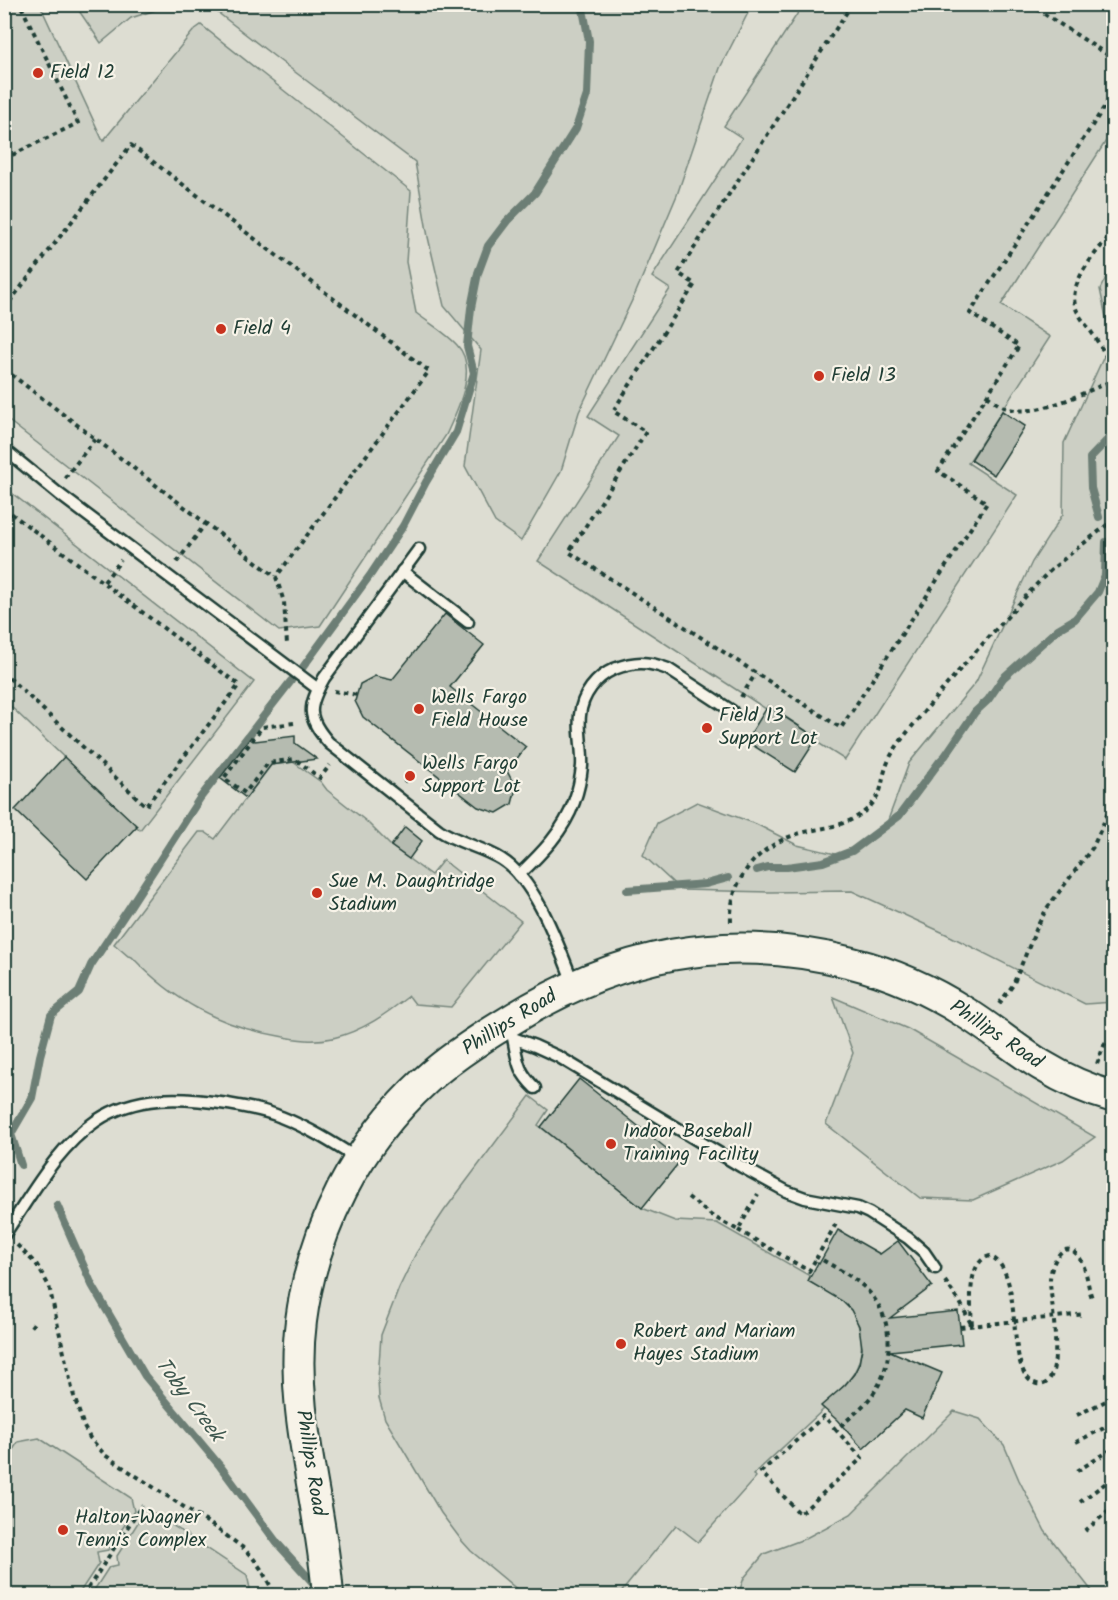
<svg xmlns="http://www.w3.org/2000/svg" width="1118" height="1600" viewBox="0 0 1118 1600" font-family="Kalam,sans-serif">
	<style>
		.built { fill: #ddddd2 }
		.green { fill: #cccfc4; stroke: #76867c; stroke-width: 1.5 }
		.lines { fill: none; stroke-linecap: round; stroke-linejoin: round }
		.stream { stroke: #6c7e74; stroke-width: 8 }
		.building { fill: #b5bbb0; stroke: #1f3d34; stroke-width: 1.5 }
		.lane-casing { stroke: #1f3d34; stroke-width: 15 }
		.secondary-casing { stroke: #1f3d34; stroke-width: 34 }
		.path { stroke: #1f3d34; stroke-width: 4; stroke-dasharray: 4.5 4.5; stroke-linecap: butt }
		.lane { stroke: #f7f3e8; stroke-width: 10 }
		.secondary { stroke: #f7f3e8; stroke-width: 30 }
		.poi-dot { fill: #c8321e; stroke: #f7f3e8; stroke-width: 2 }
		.labels { text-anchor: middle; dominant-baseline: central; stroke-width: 4.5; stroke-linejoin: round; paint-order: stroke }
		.poi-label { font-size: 20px; fill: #1f3d34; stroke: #f7f3e8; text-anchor: start }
		.street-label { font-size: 20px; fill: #1f3d34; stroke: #f7f3e8 }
		.water-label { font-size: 21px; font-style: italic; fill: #3f584f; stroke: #f7f3e8 }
	</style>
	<rect width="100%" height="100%" fill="#eeece1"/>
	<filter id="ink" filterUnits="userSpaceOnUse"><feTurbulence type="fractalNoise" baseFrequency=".0167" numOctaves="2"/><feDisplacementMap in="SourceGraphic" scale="12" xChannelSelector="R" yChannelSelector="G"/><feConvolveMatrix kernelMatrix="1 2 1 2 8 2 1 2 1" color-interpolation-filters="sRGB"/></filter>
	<g filter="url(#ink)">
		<rect class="built" x="5" y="5" width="1108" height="1590"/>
		<g class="green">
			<path d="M4,5H40L103,141L194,30L201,25L411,191L406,262L416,313C429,323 446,333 457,345C479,368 457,411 446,435L320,626L279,631L5,418Z"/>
			<path d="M75,5H171L131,18L101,43Z"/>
			<path d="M208,5H752L720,68L677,195L636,292L579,412L561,471L521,541L495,522L465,466L481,350L444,306L428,237L415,162L279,60Z"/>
			<path d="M803,5H1113V130L1001,305L1050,337L968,463L1017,495L845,760L815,741L817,738L769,706L766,709L538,561L619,436L588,416L670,289L652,277L742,138L724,126Z"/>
			<path d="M1113,264V1002L1085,1004L946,934L852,891L770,892L681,890L643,855L657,823L697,802L756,824L797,845L844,856L884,831L909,763L976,682L1032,562L1063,514L1064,443L1111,341L1100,289Z"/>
			<path d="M4,487L254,682L140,830L5,701Z"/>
			<path d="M293,762L321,782L327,790L366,821L391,846L431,875L443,860L521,921L451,1007L415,1004L409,996C386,1014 363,1031 333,1038C314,1042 298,1040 279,1036C219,1026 174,1001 132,957L128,956L114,944L199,832H205L215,839L271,765Z"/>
			<path d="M833,997L908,1029L1095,1137L1063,1160L973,1200L920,1198L826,1124L853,1053Z"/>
			<path d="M530,1096L548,1110L538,1125L642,1208L675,1221L717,1223L810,1276L808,1281C822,1289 841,1296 851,1310C857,1317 859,1327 861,1336C865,1371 845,1385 822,1407L824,1409L753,1475L756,1477L698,1542L676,1525L619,1595L525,1596L471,1551L462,1541L441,1513L385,1419L379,1398L378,1379L381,1335L399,1288L416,1253L444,1211Z"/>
			<path d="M954,1411L980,1419L1004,1445L1019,1480L1045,1531L1095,1595H738L744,1578L764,1554L804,1539L851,1514Z"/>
			<path d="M39,1438L131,1498L134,1511L108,1550L97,1552L99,1563L78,1595H5V1462L18,1442Z"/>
			<path d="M154,1513L247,1575L251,1593L249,1595H91L109,1567L118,1565L117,1556L142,1516Z"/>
		</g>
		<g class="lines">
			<g class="stream">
				<path d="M1099,517L1091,488L1090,458L1114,433"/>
				<path d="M303,667L371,574L403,526L426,482L456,432L474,373L467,346L471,308L478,273L488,246L507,221L535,193L576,128L587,95L589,41L582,4"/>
				<path d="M757,870L768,867H787L823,862L852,851L899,816L940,761L945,756L975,712L988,700L1003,678L1058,629L1075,619L1098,592L1105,575L1106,542"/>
				<path d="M627,890L706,884L728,878"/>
				<path d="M4,1121L11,1134L21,1165"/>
				<path d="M11,1134L32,1098L40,1056L51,1015L79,992L91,965L129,908L200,798L291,681"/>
				<path d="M57,1205L92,1285L145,1376L220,1466L277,1543L316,1586"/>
			</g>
		</g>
		<g class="building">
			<path d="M1002,411L1025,426L994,475L971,460Z"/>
			<path d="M445,614L484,645L450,687L526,747L507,771L516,788L512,804L497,813L478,807L363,717L355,701L360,684L375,676L392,680Z"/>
			<path d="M768,706L817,738L795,772L746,741Z"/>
			<path d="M295,736V743L317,759L271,765L246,798L220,778L251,737L255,741Z"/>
			<path d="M64,757L137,826L87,879L15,810Z"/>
			<path d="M405,827L422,841L409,859L391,846Z"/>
			<path d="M579,1079L681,1160L642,1208L541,1127Z"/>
			<path d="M838,1230L880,1254L898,1241L932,1286L890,1318L958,1311L962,1344L890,1351L942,1373L922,1418L905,1410L863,1449L837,1420L821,1406L845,1385L854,1374L859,1364L862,1348L859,1326L851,1310L842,1301L808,1281L818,1263L819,1264Z"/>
		</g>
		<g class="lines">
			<defs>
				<g id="lane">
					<path d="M4,449L59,494L318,689"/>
					<path d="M419,549L324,678C308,707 306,717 329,743L439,830C458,843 482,847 501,859C537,881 559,948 574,985"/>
					<path d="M402,571L468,622"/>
					<path d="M519,875C541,854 564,831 574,802C578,791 581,777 582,766C583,749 578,732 580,715C582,695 596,677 614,669C635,661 647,661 668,669L732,711"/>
					<path d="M535,1088C517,1070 518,1062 513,1038L535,1046L559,1057L742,1167L786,1191L805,1198L858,1208L869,1213L908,1238L924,1252L935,1268"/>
					<path d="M4,1235C31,1196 56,1148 96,1121C136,1094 182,1097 228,1104C246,1107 265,1110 281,1117C309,1128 333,1143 358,1159"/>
				</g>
				<path id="secondary" d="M328,1596C322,1504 289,1413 301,1321C313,1229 357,1143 426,1080C450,1058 478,1040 506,1023C615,954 724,930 852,963C892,973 930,990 966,1013C992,1029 1015,1049 1041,1065C1064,1079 1088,1090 1114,1097"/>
			</defs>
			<use href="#lane" class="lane-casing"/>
			<use href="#secondary" class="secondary-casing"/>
			<g class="path">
				<path d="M852,4L678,273L695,284L613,411L646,432L569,552L841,728L987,503L938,471L1019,346L970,313L1114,92"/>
				<path d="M1029,4L1114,59"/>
				<path d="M4,159L78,123L20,4"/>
				<path d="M1114,231C1099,249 1069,280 1075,305C1077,315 1086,324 1092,333C1100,345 1107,357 1114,370"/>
				<path d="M4,309L131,145L429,371L276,577"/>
				<path d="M4,369L276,577L284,602L287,644"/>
				<path d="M987,396C993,400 1000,406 1007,408C1036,419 1086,391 1114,380"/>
				<path d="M65,478L95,439"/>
				<path d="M4,508L239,685L146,806L4,673"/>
				<path d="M177,562L206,523"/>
				<path d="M104,582L121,560"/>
				<path d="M334,691L357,695"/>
				<path d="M741,697L756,673"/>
				<path d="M294,723L262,727L224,778L245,793L268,763L295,759L320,778L330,765"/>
				<path d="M404,782L415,769"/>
				<path d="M731,922C729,878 760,844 801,833C824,827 846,827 865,811C886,793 879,783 888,762C891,754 897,746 902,739C936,696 972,655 1009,615C1023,600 1035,585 1050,571C1070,553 1093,537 1114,519"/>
				<path d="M999,1004L1013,985L1038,925L1047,908L1093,847L1114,799"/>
				<path d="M1097,1064L1105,1043L1114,1040"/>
				<path d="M688,1197L712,1216L738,1230L758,1194"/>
				<path d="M738,1230L809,1271L817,1257"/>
				<path d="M17,1245L37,1265L49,1286L73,1393L84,1427L90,1438L105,1455L121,1466L213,1526L242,1547L253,1558L261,1569L276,1596"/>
				<path d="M945,1281L960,1302L972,1326C971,1307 966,1261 990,1256C1027,1272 1002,1375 1037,1384C1069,1392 1049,1293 1050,1279C1051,1262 1065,1234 1081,1260C1088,1273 1087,1287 1093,1300"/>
				<path d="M31,1327L34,1323"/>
				<path d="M960,1327L1085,1314"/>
				<path d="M1077,1415L1114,1397"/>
				<path d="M836,1430L824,1416L761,1472L800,1514L862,1458L836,1430C848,1419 863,1408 873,1394C896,1362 894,1314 864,1287C851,1275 833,1266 817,1257L837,1222"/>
				<path d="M1076,1442L1114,1423"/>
				<path d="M1077,1471L1114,1448"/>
				<path d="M1080,1502L1114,1477"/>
				<path d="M1085,1531L1114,1506"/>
				<path d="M83,1596L142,1505"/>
			</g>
			<use href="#lane" class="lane"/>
			<use href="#secondary" class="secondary"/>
		</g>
	</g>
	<g class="poi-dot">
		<circle cx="38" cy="73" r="6"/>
		<circle cx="221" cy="329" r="6"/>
		<circle cx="819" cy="376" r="6"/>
		<circle cx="419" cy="709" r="6"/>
		<circle cx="707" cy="728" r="6"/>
		<circle cx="410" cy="776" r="6"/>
		<circle cx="317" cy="893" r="6"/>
		<circle cx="611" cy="1144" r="6"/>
		<circle cx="621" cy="1344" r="6"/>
		<circle cx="63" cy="1530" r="6"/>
	</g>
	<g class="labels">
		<g class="poi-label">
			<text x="50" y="73">Field 12</text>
			<text x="233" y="329">Field 4</text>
			<text x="831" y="376">Field 13</text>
			<text x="431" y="698">Wells Fargo<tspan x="431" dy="23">Field House</tspan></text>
			<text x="719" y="716">Field 13<tspan x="719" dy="23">Support Lot</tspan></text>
			<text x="422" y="764">Wells Fargo<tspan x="422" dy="23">Support Lot</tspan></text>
			<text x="329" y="882">Sue M. Daughtridge<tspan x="329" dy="23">Stadium</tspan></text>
			<text x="623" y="1132">Indoor Baseball<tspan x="623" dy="23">Training Facility</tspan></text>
			<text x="633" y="1332">Robert and Mariam<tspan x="633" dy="23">Hayes Stadium</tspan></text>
			<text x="75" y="1518">Halton-Wagner<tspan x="75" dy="23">Tennis Complex</tspan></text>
		</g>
		<g class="street-label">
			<text transform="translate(510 1023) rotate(-32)">Phillips Road</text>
			<text transform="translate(996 1035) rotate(34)">Phillips Road</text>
			<text transform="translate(310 1463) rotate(81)">Phillips Road</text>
		</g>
		<g class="water-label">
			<text transform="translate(189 1400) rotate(53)">Toby Creek</text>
		</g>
	</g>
	<rect width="1118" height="1600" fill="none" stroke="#f7f3e8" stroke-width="24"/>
	<rect x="12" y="12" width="1094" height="1576" fill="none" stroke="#1f3d34" stroke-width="2" filter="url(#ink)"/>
</svg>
